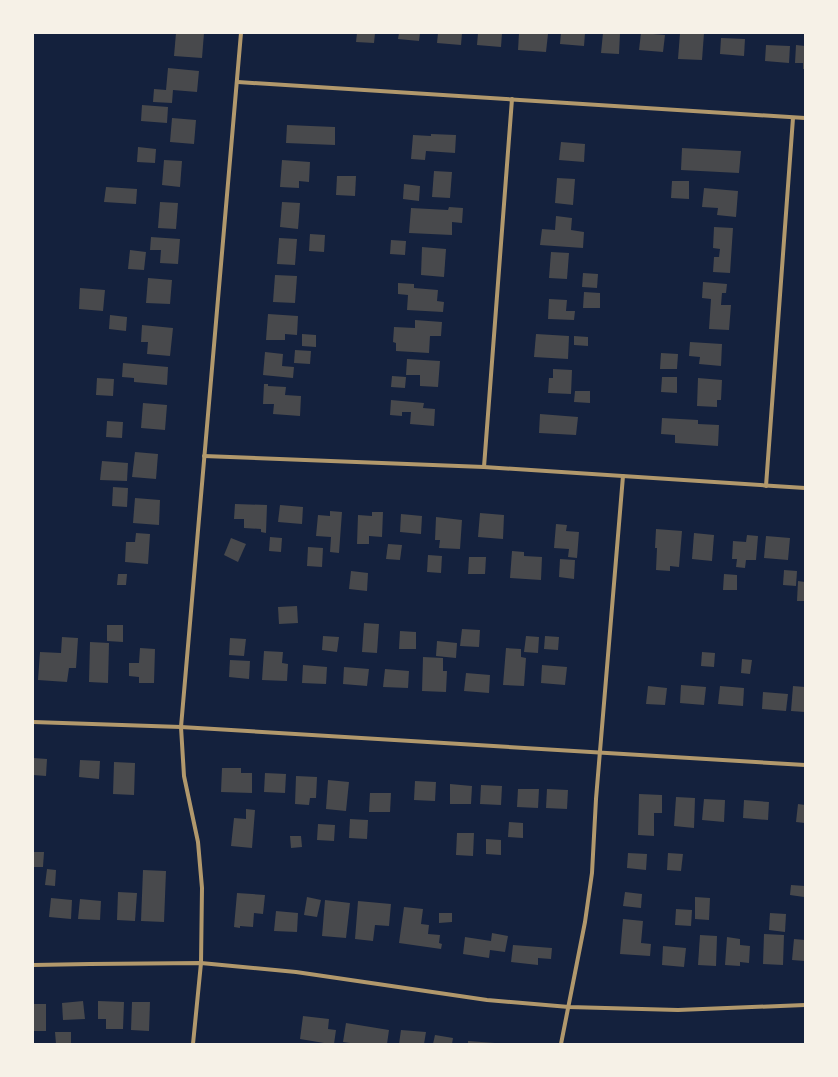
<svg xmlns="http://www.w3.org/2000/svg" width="838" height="1077" viewBox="0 0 838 1077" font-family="'Playfair Display',serif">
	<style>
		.building { fill: #48494c }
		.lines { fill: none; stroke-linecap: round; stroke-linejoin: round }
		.minor { stroke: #b1986c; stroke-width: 4 }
	</style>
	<rect width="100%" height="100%" fill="#14213d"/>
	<g class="building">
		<path d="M176,33H204L202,58L174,56Z"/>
		<path d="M357,33H375L374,43L356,42Z"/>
		<path d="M399,33H420L419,41L398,39Z"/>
		<path d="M438,33H462L461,45L437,43Z"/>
		<path d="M478,33H502L501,47L477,45Z"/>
		<path d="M519,33L548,34L546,52L518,50Z"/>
		<path d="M561,33H585L584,46L560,44Z"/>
		<path d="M603,33H620L619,54L601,53Z"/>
		<path d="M641,33L665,35L663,52L639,50Z"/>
		<path d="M680,33H704L702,60L678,59Z"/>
		<path d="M721,38L745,39L744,56L720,54Z"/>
		<path d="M766,45L790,46L789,63L765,61Z"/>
		<path d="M796,45L805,46V69H803V63H795Z"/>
		<path d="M168,68L199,71L197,92L173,90L172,103L153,102L154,89L166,90Z"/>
		<path d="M142,105L168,107L167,123L141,121Z"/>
		<path d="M172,118L196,120L194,144L170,142Z"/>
		<path d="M287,125L335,127V145L286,143Z"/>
		<path d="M431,134L456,135L455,153L426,151L425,160L411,159L413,135L431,136Z"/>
		<path d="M561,142L585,144L584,162L559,160Z"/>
		<path d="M138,147L156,149L155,163L137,162Z"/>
		<path d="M682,148L741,151L739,173L681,170Z"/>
		<path d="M164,160L182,161L180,187L162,185Z"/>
		<path d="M282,160L310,162L309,182L299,181V188L280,187Z"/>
		<path d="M434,171L452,172L450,198L432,197Z"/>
		<path d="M337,176H356L355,196L336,195Z"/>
		<path d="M557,178L575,179L573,205L555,203Z"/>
		<path d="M672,181H689V199L671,198Z"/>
		<path d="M404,184L420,186L419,201L403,199Z"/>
		<path d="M106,187L137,189L136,204L104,202Z"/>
		<path d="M704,188L738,191L736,217L717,215L718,208L702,207Z"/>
		<path d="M160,202L178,203L176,229L158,228Z"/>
		<path d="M282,202L300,203L298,229L280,227Z"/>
		<path d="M449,207L463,208L462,223L452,222V235L409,233L411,208L448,210Z"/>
		<path d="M556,216L572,218L571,230L584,232L583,248L540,245L542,229L555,230Z"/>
		<path d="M714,227L733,228L730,273L713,272L714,257H719L720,249L713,248Z"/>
		<path d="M310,234L325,235L324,252L309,251Z"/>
		<path d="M151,237L180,239L178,264L160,263L161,250H150Z"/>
		<path d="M279,238L297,239L295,265L277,264Z"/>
		<path d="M391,240L406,241L405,255L390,254Z"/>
		<path d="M422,247L446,249L444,277L421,275Z"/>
		<path d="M130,250L146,252L144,270L128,269Z"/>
		<path d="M551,252L569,253L567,279L549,278Z"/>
		<path d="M583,273L598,274L597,288L582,287Z"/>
		<path d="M275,275L297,276L295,303L273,302Z"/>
		<path d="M148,278L172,280L170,304L146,303Z"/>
		<path d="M703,282L727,284L726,293H722L721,305H731L729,330L709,329L711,299L702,298Z"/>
		<path d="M398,283L414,284V288L438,290L437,301L444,302L443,312L407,310L408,295L398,294Z"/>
		<path d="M80,288L105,290L103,311L79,309Z"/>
		<path d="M584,292L600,293V308H583Z"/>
		<path d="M549,299L567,300L566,311H575L574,320L548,319Z"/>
		<path d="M268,314L298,316L297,335L285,334V340H266Z"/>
		<path d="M110,315L127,317L126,331L109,329Z"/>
		<path d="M415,320L442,322L441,336H430L429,353L396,351V343L393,342L394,327L415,328Z"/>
		<path d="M142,325L173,328L170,356L147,354L148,342H141Z"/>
		<path d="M302,334L316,335V347L302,346Z"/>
		<path d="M536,334L569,336L568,359L534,357Z"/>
		<path d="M574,336L588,337V346L574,345Z"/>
		<path d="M690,342L722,344L721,366L699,364L700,357L689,356Z"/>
		<path d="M295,350L311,351L310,364L294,363Z"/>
		<path d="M265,352L283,354L282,366L294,367L293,378L263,375Z"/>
		<path d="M661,353L678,354L677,369H660Z"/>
		<path d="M407,359L440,361L438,387L420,386V375H406Z"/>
		<path d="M123,363L168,367L167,385L134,382V378L122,377Z"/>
		<path d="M553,369L572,370L571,394L548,393L549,378H553Z"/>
		<path d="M392,376L406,377L405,388L391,387Z"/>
		<path d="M662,377H677V393L661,392Z"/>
		<path d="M97,378L114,379L113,396L96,395Z"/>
		<path d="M698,378L722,380L721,400H717V407L697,406Z"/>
		<path d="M264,384H268V386L286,387L285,395L301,396L300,416L273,414L274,404H263Z"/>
		<path d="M575,391H590V403L574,402Z"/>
		<path d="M391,400L424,403L423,408L435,409L434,426L410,424L411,412H402V416L390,415Z"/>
		<path d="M143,403L167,405L165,430L141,428Z"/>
		<path d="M540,414L578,417L576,435L539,433Z"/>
		<path d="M662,418L698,420V424L719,425L718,446L675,443V435L661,434Z"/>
		<path d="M107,421L123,422L122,438L106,437Z"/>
		<path d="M135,452L158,454L156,479L132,477Z"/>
		<path d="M102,461L128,463L127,481L100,480Z"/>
		<path d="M113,487L128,488L127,507L112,506Z"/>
		<path d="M135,498L160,500L159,525L133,523Z"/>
		<path d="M235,504L267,505L266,533L261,532V529L244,528V519H234Z"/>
		<path d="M280,505L303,507L302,524L278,522Z"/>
		<path d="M330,511L342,512L339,553L330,552L331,537L316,536L318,515L330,516Z"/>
		<path d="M372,512H383L382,537L369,536V544H357L358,515L372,516Z"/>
		<path d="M480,513L504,515L503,539L478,537Z"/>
		<path d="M401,514L422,516L421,534L400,532Z"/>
		<path d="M436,517L462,520L460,549L439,548L440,540H435Z"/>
		<path d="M556,524L567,525L566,531L579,532L577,558L568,557L569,549L554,548Z"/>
		<path d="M656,529L682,531L679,567L670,566V571L656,570L657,548H655Z"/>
		<path d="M136,533L150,534L148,564L125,562L126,542H135Z"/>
		<path d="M694,533L714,535L712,561L692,559Z"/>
		<path d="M747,535L758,536L756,560H746L745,568L736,567L737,559H732L733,541L746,542Z"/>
		<path d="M766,536L790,538L788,560L764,558Z"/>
		<path d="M270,537L282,538L281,552L269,551Z"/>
		<path d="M231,538L246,544L238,562L224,555Z"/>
		<path d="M388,544L402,545L400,560L386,559Z"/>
		<path d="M308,547L323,548L322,567L307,566Z"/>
		<path d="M512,551L524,552V556L542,557L541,580L510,578Z"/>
		<path d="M428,555L442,556L441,573L427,572Z"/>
		<path d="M469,557H486L485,574H468Z"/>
		<path d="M560,559L575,560L574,579L559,577Z"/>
		<path d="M784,570L797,571L796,586L783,585Z"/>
		<path d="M351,571L368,573L367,591L349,589Z"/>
		<path d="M118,574H127L126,585H117Z"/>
		<path d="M724,574L737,575V590H723Z"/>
		<path d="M798,581L805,582V601H797Z"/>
		<path d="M297,606L298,623L279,624L278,607Z"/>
		<path d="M364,623L379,624L377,653L362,652Z"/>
		<path d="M107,625H123V642L107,641Z"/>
		<path d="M462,629L480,630L479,647L460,646Z"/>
		<path d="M400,631L416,632V649H399Z"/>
		<path d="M323,636L339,637L337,652L322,650Z"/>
		<path d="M526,636L539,637L538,653L524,652Z"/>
		<path d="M545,636L559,637L558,650L544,649Z"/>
		<path d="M62,637L78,638L76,668H69L67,682L38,680L40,652L61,653Z"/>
		<path d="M230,638L246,639L244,656L229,655Z"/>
		<path d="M437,641L457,643L456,658L436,656Z"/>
		<path d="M90,642L109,643L108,683L89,682Z"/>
		<path d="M140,648L155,649L154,683H139V677L129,676V663H139Z"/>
		<path d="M506,648L521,649V657L526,658L524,686L503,685Z"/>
		<path d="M264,651L283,652L282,663L288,664L287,681L262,680Z"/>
		<path d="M702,652L715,653L714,667L701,666Z"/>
		<path d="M423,657L443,658V671H447L446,692L422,691Z"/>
		<path d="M742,659L752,660L750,674L741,673Z"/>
		<path d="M230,660L250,661L249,679L229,677Z"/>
		<path d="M303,665L327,667L326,684L302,683Z"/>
		<path d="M542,665L567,667L565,685L541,683Z"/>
		<path d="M344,667L369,669L367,686L343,684Z"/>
		<path d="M385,669L409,671L408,688L383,687Z"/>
		<path d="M466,673L490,675L489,693L464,691Z"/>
		<path d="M681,685L706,687L704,705L680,703Z"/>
		<path d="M648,686L667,688L665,705L646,704Z"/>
		<path d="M720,686L744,688L743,706L718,704Z"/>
		<path d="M793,686L805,687V712L791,711Z"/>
		<path d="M763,692L788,694L786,711L762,709Z"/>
		<path d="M33,758L47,759L46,776L33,775Z"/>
		<path d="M80,760L100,761L99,779L79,777Z"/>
		<path d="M114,762L135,763L134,795L113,794Z"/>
		<path d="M222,768H241V773H252V793L221,792Z"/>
		<path d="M265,773L286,774L285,793L264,792Z"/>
		<path d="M296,776L317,777L316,798H310L309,805L295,804Z"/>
		<path d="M328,780L349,782L346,811L326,809Z"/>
		<path d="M415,781L436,782L435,801L414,800Z"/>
		<path d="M450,784L472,786L471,804H450Z"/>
		<path d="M481,785L502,786L501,805L480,804Z"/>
		<path d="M518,789H539L538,808L517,807Z"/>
		<path d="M547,789L568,790L567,809L546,808Z"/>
		<path d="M370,793H391L390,812H369Z"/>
		<path d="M639,794L662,795V813H654V836L638,835Z"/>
		<path d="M676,797L695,798L694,828L674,826Z"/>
		<path d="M704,799L725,800L724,822L702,820Z"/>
		<path d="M744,800L769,802L768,820L743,818Z"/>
		<path d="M798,804L805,805V823L796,822Z"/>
		<path d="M246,809L255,810L252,848L231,846L234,818L246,819Z"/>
		<path d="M350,819L368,820L367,839L349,838Z"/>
		<path d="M509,822L523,823V838L508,837Z"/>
		<path d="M318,824L335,825L334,841L317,840Z"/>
		<path d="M457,833H474L473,856L456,855Z"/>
		<path d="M290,836H301L302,847L291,848Z"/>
		<path d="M486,839L501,840V855L486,854Z"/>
		<path d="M33,852H44L43,867H33Z"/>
		<path d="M628,853L647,854L646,870L627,868Z"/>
		<path d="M668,853L683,854L681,871L667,870Z"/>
		<path d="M47,869L56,870L55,886L45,885Z"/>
		<path d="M143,870L166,871L164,922L141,921Z"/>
		<path d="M791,885L805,886L804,897L790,895Z"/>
		<path d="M118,892L137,893L135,921L117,920Z"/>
		<path d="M625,892L642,894L641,908L623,906Z"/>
		<path d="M237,893L265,895L263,914L254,913L253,927L240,926V928L234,927Z"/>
		<path d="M307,897L321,900L317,917L304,915Z"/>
		<path d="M695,897L710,898L709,920L695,919Z"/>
		<path d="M51,898L72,900L71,919L49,917Z"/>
		<path d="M80,899L101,901L100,920L78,919Z"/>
		<path d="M325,900L350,903L346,938L322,936Z"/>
		<path d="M358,901L391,904L389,926L375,925L373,941L355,939Z"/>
		<path d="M404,907L423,909L421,924L429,925L428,934L440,935L439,943L442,944L441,949L399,943Z"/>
		<path d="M676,909L692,910L691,926L675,925Z"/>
		<path d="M276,911L298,913L297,932L274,931Z"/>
		<path d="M439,913H452V922L439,923Z"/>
		<path d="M770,913L786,914L785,932L769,930Z"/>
		<path d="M623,919L643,921L641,943L651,944L650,956L620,954Z"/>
		<path d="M492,933L508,936L505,952L490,950L489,958L463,954L465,937L491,941Z"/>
		<path d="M764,934L784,935L783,965L763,964Z"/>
		<path d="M700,935L717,936L716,966L698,965Z"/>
		<path d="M727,937L740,939V945L750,946L749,963L740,962V966L725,965Z"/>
		<path d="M794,939L805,940V961L792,960Z"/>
		<path d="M513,945L552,948L551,959L538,958V965L511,962Z"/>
		<path d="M663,946L686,948L684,967L662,965Z"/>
		<path d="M83,1001L85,1019L63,1020L62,1003Z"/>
		<path d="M98,1001L124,1002L123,1029H106V1019H98Z"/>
		<path d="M132,1002H150L149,1031L131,1030Z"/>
		<rect x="33" y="1004" width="13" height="27"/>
		<path d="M303,1016L329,1019L328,1029L336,1030L334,1044H324V1043L300,1039Z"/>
		<path d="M346,1023L389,1030L387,1044H357L343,1042Z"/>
		<path d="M401,1030L426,1032L424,1044H399Z"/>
		<path d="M55,1032H71V1044H56Z"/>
		<path d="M435,1035L453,1038L452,1044H433Z"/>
		<path d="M468,1041L495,1043V1044H468Z"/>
	</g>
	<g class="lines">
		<g class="minor">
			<path d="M238,82L805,118"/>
			<path d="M204,456L484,467L805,488"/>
			<path d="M484,467L512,99"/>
			<path d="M766,486L793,118"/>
			<path d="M33,722L181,727L805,765"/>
			<path d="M33,965L90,964L201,963L296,972L487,1000L569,1007L678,1010L805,1005"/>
			<path d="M193,1044L201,963L202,888L198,842L184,776L181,727L241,33"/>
			<path d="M561,1044L585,922L592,873L596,799L623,476"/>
		</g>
	</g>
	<rect width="838" height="1077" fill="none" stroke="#f6f1e7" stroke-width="68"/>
</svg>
